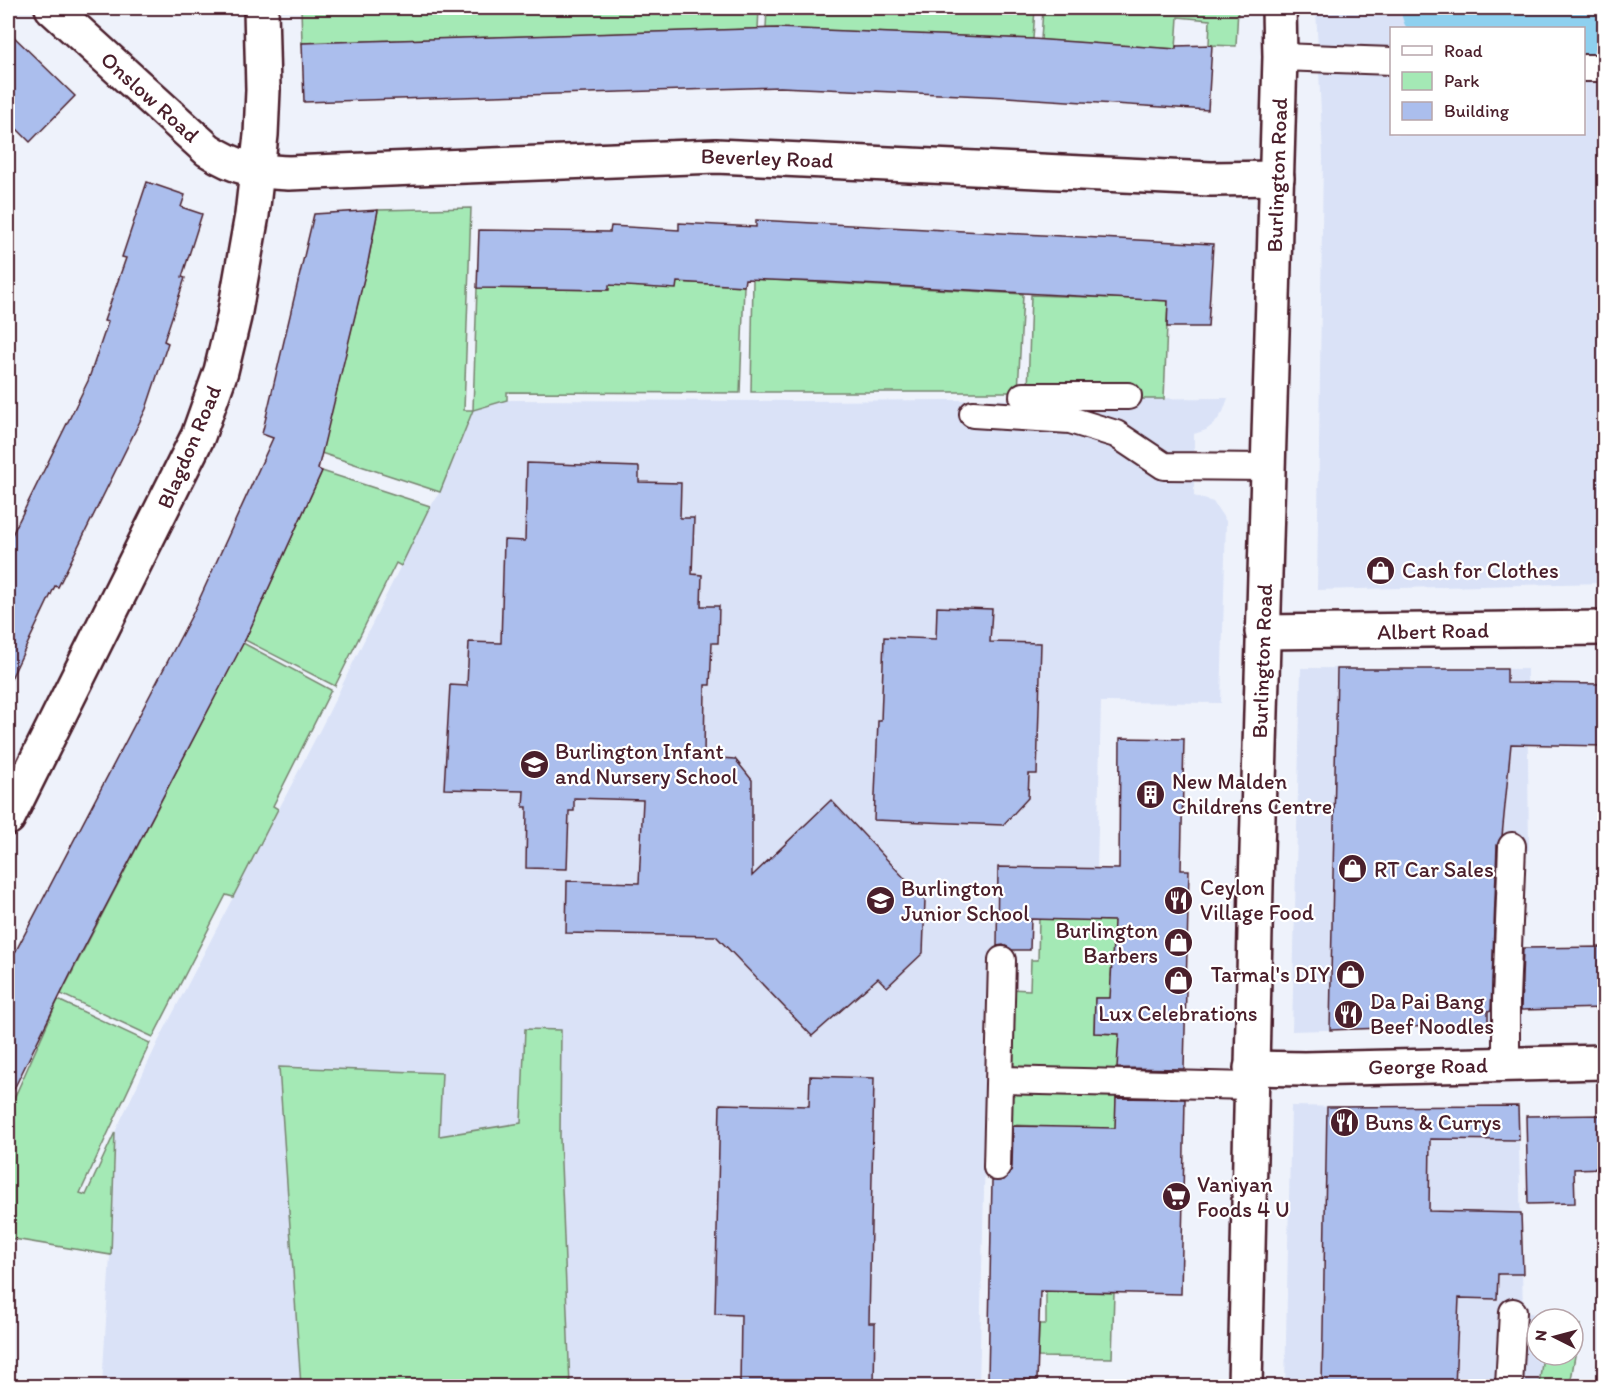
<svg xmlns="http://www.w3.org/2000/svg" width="1612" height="1394" viewBox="0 0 1612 1394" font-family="Itim,sans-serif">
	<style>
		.built { fill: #dae2f7; fill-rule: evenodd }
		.green { fill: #a4e9b5; stroke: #778470; stroke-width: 1.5 }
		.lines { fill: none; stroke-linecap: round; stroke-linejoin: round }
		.river { stroke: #8ed0ef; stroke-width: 78 }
		.building { fill: #abbeed; stroke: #4a1f2b; stroke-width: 1.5 }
		.lane-casing { stroke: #4a1f2b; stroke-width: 30 }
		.street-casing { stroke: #4a1f2b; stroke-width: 38 }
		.secondary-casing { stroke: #4a1f2b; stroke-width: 38 }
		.lane { stroke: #fff; stroke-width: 26 }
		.street { stroke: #fff; stroke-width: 33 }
		.secondary { stroke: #fff; stroke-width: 33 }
		.labels { text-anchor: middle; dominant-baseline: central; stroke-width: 4.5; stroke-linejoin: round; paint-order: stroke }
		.street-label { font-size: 22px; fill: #4a1f2b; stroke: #fff }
		.poi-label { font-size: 22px; fill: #4a1f2b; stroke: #fff; text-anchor: start }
	</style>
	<rect width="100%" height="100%" fill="#eef2fb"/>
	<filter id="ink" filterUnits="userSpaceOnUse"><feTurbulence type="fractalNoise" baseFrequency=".0167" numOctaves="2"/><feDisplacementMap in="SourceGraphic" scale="12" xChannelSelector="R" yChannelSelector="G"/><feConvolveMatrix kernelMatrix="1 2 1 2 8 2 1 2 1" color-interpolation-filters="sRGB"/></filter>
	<g filter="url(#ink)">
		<g class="built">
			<path d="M1316,8H1604V583L1317,590L1323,156ZM1392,28H1584V134H1392Z"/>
			<path d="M1228,398L1223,412L1215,423L1206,430L1194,434V496L1213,502L1226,521L1221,703L1101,702L1097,869L998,868L996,960L987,1075L979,1386H102L114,1191L115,1132L159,1040L324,722L430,506L440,492L473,410L507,400L796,401Z"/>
			<path d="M1301,668L1527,669L1529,850L1519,851L1522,1024L1292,1031Z"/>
			<path d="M1291,1106L1413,1108L1518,1106L1523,1312L1548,1316L1547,1319H1537V1355H1543L1539,1386H1285Z"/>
		</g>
		<g class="green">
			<path d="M301,8H759L758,29L302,43Z"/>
			<path d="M767,8H1035L1033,39L766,28Z"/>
			<path d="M1043,8H1238L1236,46L1209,45L1210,20L1178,17L1176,49L1041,40Z"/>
			<path d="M471,208L464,410H473L477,288L608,290L609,285L677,282L744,286L740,393L507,392V400L473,410L440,492L321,453L369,257L378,210Z"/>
			<path d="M753,279L1023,294L1018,392H751Z"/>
			<path d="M1031,295L1168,300L1164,399H1132L1028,392Z"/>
			<path d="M322,471L430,506L401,566L396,563L335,686L245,640Z"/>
			<path d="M243,643L331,690L273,806L278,809L233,897L226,895L153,1037L61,994Z"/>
			<path d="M1039,919L1128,921L1127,962H1112L1111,976L1125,998H1095L1094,1033L1120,1034L1119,1076L1006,1074L1008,989L1030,990L1031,960H1038Z"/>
			<path d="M58,1000L150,1043L80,1193L86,1195L115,1132L111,1255L8,1238V1112Z"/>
			<path d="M525,1029L561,1030L560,1138L570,1386H301L279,1067L442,1073L439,1136L521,1123Z"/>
			<path d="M1006,1087L1116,1090V1101L1125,1129L1038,1168L1039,1126L1005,1125Z"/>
			<path d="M1046,1291L1114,1293L1112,1358L1038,1357L1039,1324H1046Z"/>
			<path d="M1573,1324L1580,1325L1570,1386H1539L1543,1355H1573Z"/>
		</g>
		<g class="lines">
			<path class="river" d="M1440,8L1563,28"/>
		</g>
		<g class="building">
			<path d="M778,28L1033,39L1176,49V46L1212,45L1208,110L1007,97L780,87L304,102L302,43Z"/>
			<path d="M8,31L75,96L30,142L8,120Z"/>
			<path d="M147,182L185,195L181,207L202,214L182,277L185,278L164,341L168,343L146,409L58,587L55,586L8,685V543L88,381L108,322L104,321L126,258L122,257Z"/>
			<path d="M378,210L368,262L318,469L322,471L246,638L74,967L8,1101V966L193,613L273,438L262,434L314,214Z"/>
			<path d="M756,220L1213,244L1208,327H1167L1168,301L823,282L745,279L744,286L677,282L676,289L609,285V290L477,288L479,230L610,232L611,226L679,230V223L756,227Z"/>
			<path d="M527,463L639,467V482L681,483L680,518H694L692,574L702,575L701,606H719L718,643H712L710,685H705L704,757L735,759L752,780V876L831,800L925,900L923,953L887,987L878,978L812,1036L716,936L566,933L567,881L639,883L643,800L574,798V811H569L567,869L526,868L527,807H523L524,791L444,789L450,685L467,686L469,642L501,643L504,540L525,541Z"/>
			<path d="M937,607L992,609L990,642L1041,643L1037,774H1029L1028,798L1003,825L874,820L878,721H881L884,637L936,639Z"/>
			<path d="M1337,669H1507V683L1605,684V746L1511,744L1502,836L1497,845L1491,1010L1488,1011V1024L1330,1030Z"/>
			<path d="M1120,738L1184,739L1181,870H1189L1184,1069L1117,1068L1119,1034L1094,1033L1095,998H1110L1114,921L1031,919L1030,950H1012L1003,945L997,946L998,867L1119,869Z"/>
			<path d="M1605,947V1008L1521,1010L1523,948Z"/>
			<path d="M810,1076L874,1078L869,1323H875L874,1386H740L741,1315L715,1314L720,1104L809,1106Z"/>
			<path d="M1116,1098L1185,1099L1181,1294L1040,1291L1037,1380L988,1379L992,1181L1004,1180L1010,1174L1012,1167L1013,1126L1115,1128Z"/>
			<path d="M1518,1106L1519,1140L1430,1139L1429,1211L1521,1213L1523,1274H1498L1497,1299L1459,1298L1455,1386H1322L1327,1107Z"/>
			<path d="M1605,1115V1168L1574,1169L1575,1203L1528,1204L1526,1116Z"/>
		</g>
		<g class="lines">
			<defs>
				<g id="lane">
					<path d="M1280,57L1392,61"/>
					<path d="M1584,68H1604"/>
					<path d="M1023,396H1128"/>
					<path d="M973,414L1070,420L1116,434L1164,466L1267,467"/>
					<path d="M1506,1065V999L1512,846"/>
					<path d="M1000,1080L1251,1086"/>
					<path d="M997,1167L1002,960"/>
					<path d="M1509,1386L1513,1312"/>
				</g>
				<g id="street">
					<path d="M52,8L208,150C238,169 254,171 289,173L716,156L1211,179L1277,178"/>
					<path d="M1262,632L1604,628"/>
					<path d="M8,818L198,436L221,371L234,317L252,215L261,135L263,90L261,8"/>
					<path d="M1251,1068L1304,1069L1604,1062"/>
				</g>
				<path id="secondary" d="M1245,1386L1256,885L1280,57L1279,8"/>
			</defs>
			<use href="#lane" class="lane-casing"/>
			<use href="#street" class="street-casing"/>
			<use href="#secondary" class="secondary-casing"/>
			<use href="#lane" class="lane"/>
			<use href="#street" class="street"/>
			<use href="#secondary" class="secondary"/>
		</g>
	</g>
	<defs>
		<symbol id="shop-disc" viewBox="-11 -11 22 22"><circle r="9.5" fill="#4a1f2b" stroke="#fff"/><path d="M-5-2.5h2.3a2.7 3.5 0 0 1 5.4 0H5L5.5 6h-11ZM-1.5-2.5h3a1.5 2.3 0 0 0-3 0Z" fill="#fff"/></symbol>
		<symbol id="school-disc" viewBox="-11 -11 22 22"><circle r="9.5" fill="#4a1f2b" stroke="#fff"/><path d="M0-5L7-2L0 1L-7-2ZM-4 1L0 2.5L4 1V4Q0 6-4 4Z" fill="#fff"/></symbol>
		<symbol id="building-disc" viewBox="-11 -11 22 22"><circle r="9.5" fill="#4a1f2b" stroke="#fff"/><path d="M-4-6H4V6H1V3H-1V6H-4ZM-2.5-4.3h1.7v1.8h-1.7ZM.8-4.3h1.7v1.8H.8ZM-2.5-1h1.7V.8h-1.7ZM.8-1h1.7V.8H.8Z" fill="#fff"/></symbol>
		<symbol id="restaurant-disc" viewBox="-11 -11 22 22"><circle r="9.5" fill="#4a1f2b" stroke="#fff"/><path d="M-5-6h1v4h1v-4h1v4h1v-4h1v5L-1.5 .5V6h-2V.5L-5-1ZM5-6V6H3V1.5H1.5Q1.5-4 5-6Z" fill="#fff"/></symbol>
		<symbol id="supermarket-disc" viewBox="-11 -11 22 22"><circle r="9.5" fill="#4a1f2b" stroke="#fff"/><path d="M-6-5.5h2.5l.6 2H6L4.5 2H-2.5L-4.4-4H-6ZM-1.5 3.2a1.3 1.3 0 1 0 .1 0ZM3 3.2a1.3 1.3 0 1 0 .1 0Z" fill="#fff"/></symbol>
	</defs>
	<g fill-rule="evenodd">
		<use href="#shop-disc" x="1364" y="554" width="33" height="33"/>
		<use href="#school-disc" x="518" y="748" width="33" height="33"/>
		<use href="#building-disc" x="1134" y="778" width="33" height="33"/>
		<use href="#shop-disc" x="1336" y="852" width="33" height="33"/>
		<use href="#restaurant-disc" x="1162" y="884" width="33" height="33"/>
		<use href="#school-disc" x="864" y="884" width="33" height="33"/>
		<use href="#shop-disc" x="1162" y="926" width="33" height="33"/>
		<use href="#shop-disc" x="1334" y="958" width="33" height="33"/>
		<use href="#shop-disc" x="1162" y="964" width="33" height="33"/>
		<use href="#restaurant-disc" x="1332" y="998" width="33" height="33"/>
		<use href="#restaurant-disc" x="1328" y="1106" width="33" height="33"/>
		<use href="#supermarket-disc" x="1160" y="1180" width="33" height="33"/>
	</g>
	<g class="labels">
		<g class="street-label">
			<text transform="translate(150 97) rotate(42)">Onslow Road</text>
			<text transform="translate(767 158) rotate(2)">Beverley Road</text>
			<text transform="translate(1277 175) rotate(-88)">Burlington Road</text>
			<text transform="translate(189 447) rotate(-67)">Blagdon Road</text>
			<text transform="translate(1433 631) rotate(-1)">Albert Road</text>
			<text transform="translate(1262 661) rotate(-88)">Burlington Road</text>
			<text transform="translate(1428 1066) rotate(-1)">George Road</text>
		</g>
		<g class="poi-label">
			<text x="1402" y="570">Cash for Clothes</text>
			<text x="555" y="751">Burlington Infant<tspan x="555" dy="25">and Nursery School</tspan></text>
			<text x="1172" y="781">New Malden<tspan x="1172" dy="25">Childrens Centre</tspan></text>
			<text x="1374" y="869">RT Car Sales</text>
			<text x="1200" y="887">Ceylon<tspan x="1200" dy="25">Village Food</tspan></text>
			<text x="901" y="888">Burlington<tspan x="901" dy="25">Junior School</tspan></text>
			<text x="1158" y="930" text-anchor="end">Burlington<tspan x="1158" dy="25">Barbers</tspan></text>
			<text x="1330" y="974" text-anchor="end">Tarmal's DIY</text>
			<text x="1370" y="1001">Da Pai Bang<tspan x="1370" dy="25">Beef Noodles</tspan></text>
			<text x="1178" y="1013" text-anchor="middle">Lux Celebrations</text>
			<text x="1365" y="1122">Buns &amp; Currys</text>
			<text x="1197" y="1184">Vaniyan<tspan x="1197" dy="25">Foods 4 U</tspan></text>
		</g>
	</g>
	<rect width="1612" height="1394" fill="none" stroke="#fff" stroke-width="30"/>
	<rect x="15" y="15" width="1582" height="1364" fill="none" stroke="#4a1f2b" stroke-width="2" filter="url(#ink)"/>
	<rect x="1390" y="27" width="195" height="108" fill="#ffffff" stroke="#b7a5aa" stroke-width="1.5"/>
	<rect x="1402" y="46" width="30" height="9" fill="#ffffff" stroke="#b7a5aa" stroke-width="1.5"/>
	<text x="1444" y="57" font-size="18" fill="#4a1f2b">Road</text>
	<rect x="1402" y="72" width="30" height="18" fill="#a4e9b5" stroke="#b7a5aa" stroke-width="1.5"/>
	<text x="1444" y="87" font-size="18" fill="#4a1f2b">Park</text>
	<rect x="1402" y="102" width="30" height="18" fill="#abbeed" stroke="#b7a5aa" stroke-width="1.5"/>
	<text x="1444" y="117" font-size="18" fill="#4a1f2b">Building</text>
	<g transform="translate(1555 1337) rotate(276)"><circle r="28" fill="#ffffff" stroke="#b7a5aa" stroke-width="1.5"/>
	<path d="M0-4.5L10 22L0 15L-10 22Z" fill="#4a1f2b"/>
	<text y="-9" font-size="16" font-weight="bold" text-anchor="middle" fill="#4a1f2b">N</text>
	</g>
</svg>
